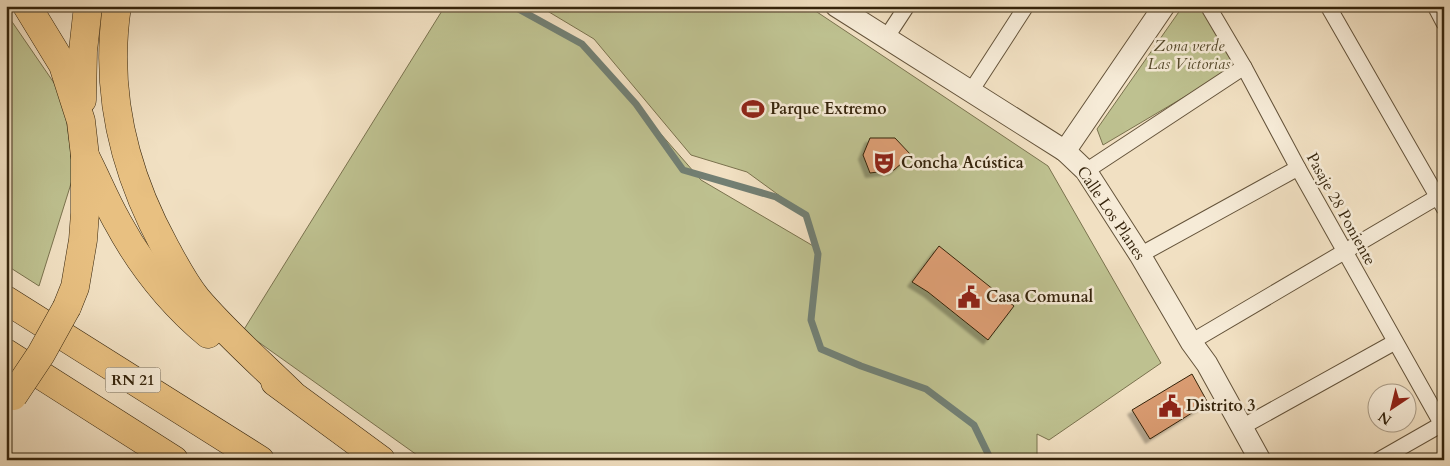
<svg xmlns="http://www.w3.org/2000/svg" width="1450" height="466" viewBox="0 0 1450 466" font-family="Cardo,serif">
	<style>
		.green { fill: #bec190; stroke: #7a724e }
		.lines { fill: none; stroke-linecap: round; stroke-linejoin: round }
		.stream { stroke: #727f73; stroke-width: 7 }
		.building { fill: #db9d73; stroke: #35240c; filter: url(#shadow) }
		.pedestrian-casing { stroke: #64533a; stroke-width: 17 }
		.minor-casing { stroke: #64533a; stroke-width: 23 }
		.primary-casing { stroke: #35240c; stroke-width: 29 }
		.trunk-casing { stroke: #35240c; stroke-width: 29 }
		.pedestrian { stroke: #f6ebd7; stroke-width: 15 }
		.minor { stroke: #f6ebd7; stroke-width: 21 }
		.primary { stroke: #e8c081; stroke-width: 28 }
		.trunk { stroke: #e8c081; stroke-width: 28 }
		.primary-bridge-casing { stroke: #35240c; stroke-width: 29; stroke-linecap: butt }
		.primary-bridge { stroke: #e8c081; stroke-width: 28 }
		.labels { text-anchor: middle; dominant-baseline: central; stroke-width: 5; stroke-linejoin: round; paint-order: stroke }
		.shield { fill: #f6ebd7; stroke: #6f6049; stroke-width: 1 }
		.shield-label { font-size: 15px; font-weight: bold; fill: #35240c }
		.park-label { font-size: 16px; font-style: italic; fill: #574b2d; stroke: #f6ebd7 }
		.poi-label { font-size: 16px; font-weight: bold; fill: #35240c; stroke: #f6ebd7; text-anchor: start }
		.street-label { font-size: 16px; fill: #35240c; stroke: #f6ebd7 }
	</style>
	<defs>
		<filter id="shadow"><feDropShadow dx="-4.5" dy="4.5" stdDeviation="1" flood-color="#0004"/></filter>
	</defs>
	<rect width="100%" height="100%" fill="#f1e0c2"/>
	<filter id="stains"><feTurbulence type="fractalNoise" baseFrequency=".004" numOctaves="4"/><feColorMatrix values="0 0 0 0 .2 0 0 0 0 .09 0 0 0 0 .02 0 0 0 .5 -.17"/></filter>
	<radialGradient id="worn" r=".72"><stop offset=".6" stop-color="#630" stop-opacity="0"/><stop offset="1" stop-color="#630" stop-opacity=".3"/></radialGradient>
	<g class="green">
		<path d="M445,6H515L585,47L701,180L815,247L806,215L747,172L691,155L594,39L539,6H808L1048,166L1161,363L1049,440L1037,434V458L1033,460H424L243,331Z"/>
		<path d="M1183,6H1201L1235,67L1103,145L1097,129Z"/>
		<path d="M6,13L63,96L74,174L39,286L6,265Z"/>
	</g>
	<g class="lines">
		<path class="stream" d="M513,6L582,44L636,104L683,170L776,197L806,215L818,254L811,320L821,349L861,366L926,389L974,425L991,460"/>
	</g>
	<g class="building">
		<path d="M870,138H895L911,155L894,170L870,173L863,155Z"/>
		<path d="M939,246L1014,306L988,340L928,292L912,282Z"/>
		<path d="M1192,374L1208,403L1150,439L1132,410Z"/>
	</g>
	<g class="lines">
		<defs>
			<g id="pedestrian">
				<path d="M1208,6L1244,67L1298,168L1444,428"/>
				<path d="M1328,6L1444,208"/>
				<path d="M1435,6L1444,23"/>
				<path d="M886,38L907,6"/>
				<path d="M971,91L1026,6"/>
				<path d="M1086,171L1244,67"/>
				<path d="M1140,255L1298,168"/>
				<path d="M1191,342L1444,193"/>
				<path d="M1242,427L1395,342"/>
				<path d="M1379,460L1442,424"/>
			</g>
			<g id="minor">
				<path d="M836,6L1065,151L1086,171L1140,255L1191,342L1207,364L1260,460"/>
				<path d="M1065,151L1164,6"/>
			</g>
			<g id="primary">
				<path d="M27,6L63,65L81,121L85,156V213L83,240L75,287L67,307"/>
				<path d="M82,100L83,51L88,6"/>
			</g>
			<g id="trunk">
				<path d="M117,6C104,92 124,172 165,247C175,265 184,283 197,299C225,332 259,362 291,393"/>
				<path d="M85,156C96,177 105,200 117,221C140,264 171,303 208,334"/>
				<path d="M6,300L260,460"/>
				<path d="M6,353L174,460"/>
				<path d="M275,382L381,460"/>
			</g>
		</defs>
		<use href="#pedestrian" class="pedestrian-casing"/>
		<use href="#minor" class="minor-casing"/>
		<use href="#primary" class="primary-casing"/>
		<use href="#trunk" class="trunk-casing"/>
		<use href="#pedestrian" class="pedestrian"/>
		<use href="#minor" class="minor"/>
		<use href="#primary" class="primary"/>
		<use href="#trunk" class="trunk"/>
		<defs>
			<path id="primary-bridge" d="M13,396L41,354L67,307"/>
		</defs>
		<use href="#primary-bridge" class="primary-bridge-casing"/>
		<use href="#primary-bridge" class="primary-bridge"/>
	</g>
	<defs>
		<symbol id="stadium-bare" viewBox="-9 -9 18 18"><path d="M0-5a6.5 5 0 1 0 0 10a6.5 5 0 1 0 0-10ZM-3.5-1.8h7v3.6h-7Z" fill="#8f2418" stroke="#f6ebd7" stroke-width="2.5" paint-order="stroke"/></symbol>
		<symbol id="theatre-bare" viewBox="-9 -9 18 18"><path d="M-5-5.5Q0-4 5-5.5V0Q5 5 0 6Q-5 5-5 0ZM-3.3-2.5H-1v1.5H-3.3ZM1-2.5H3.3v1.5H1ZM-2.8 1Q0 5.5 2.8 1Z" fill="#8f2418" stroke="#f6ebd7" stroke-width="2.5" paint-order="stroke"/></symbol>
		<symbol id="civic-bare" viewBox="-9 -9 18 18"><path d="M-.6-6.5H3V-4.5H.6V-3L4-1V1h2V6H-6V1h2V-1L-.6-3ZM-1.2 2.5V6h2.4V2.5Z" fill="#8f2418" stroke="#f6ebd7" stroke-width="2.5" paint-order="stroke"/></symbol>
	</defs>
	<g fill-rule="evenodd">
		<use href="#stadium-bare" x="737" y="93" width="32" height="32"/>
		<use href="#theatre-bare" x="868" y="147" width="32" height="32"/>
		<use href="#civic-bare" x="953" y="281" width="32" height="32"/>
		<use href="#civic-bare" x="1154" y="390" width="32" height="32"/>
	</g>
	<g class="labels">
		<rect class="shield" x="105.5" y="367.5" width="55" height="25" rx="4"/>
		<g class="shield-label">
			<text x="133" y="380">RN 21</text>
		</g>
		<g class="park-label">
			<text x="1189" y="46">Zona verde<tspan x="1189" dy="18">Las Victorias</tspan></text>
		</g>
		<g class="poi-label">
			<text x="770" y="109">Parque Extremo</text>
			<text x="901" y="163">Concha Acústica</text>
			<text x="986" y="297">Casa Comunal</text>
			<text x="1186" y="406">Distrito 3</text>
		</g>
		<g class="street-label">
			<text transform="translate(1341 209) rotate(61)">Pasaje 28 Poniente</text>
			<text transform="translate(1111 213) rotate(56)">Calle Los Planes</text>
		</g>
	</g>
	<rect width="1450" height="466" fill="none" stroke="#f1e0c2" stroke-width="25"/>
	<rect x="8" y="8" width="1435" height="451" fill="none" stroke="#35240c" stroke-width="2.5"/>
	<rect x="12" y="12" width="1425" height="441" fill="none" stroke="#35240c"/>
	<g transform="translate(1392 408) rotate(215)"><circle r="24" fill="#f6ebd7" stroke="#a99b86"/>
	<path d="M0-4L9 19L0 12L-9 19Z" fill="#8f2418"/>
	<text y="-8" font-size="14" font-weight="bold" text-anchor="middle" fill="#35240c">N</text>
	</g>
	<rect width="100%" height="100%" filter="url(#stains)"/>
	<rect width="100%" height="100%" fill="url(#worn)"/>
</svg>
